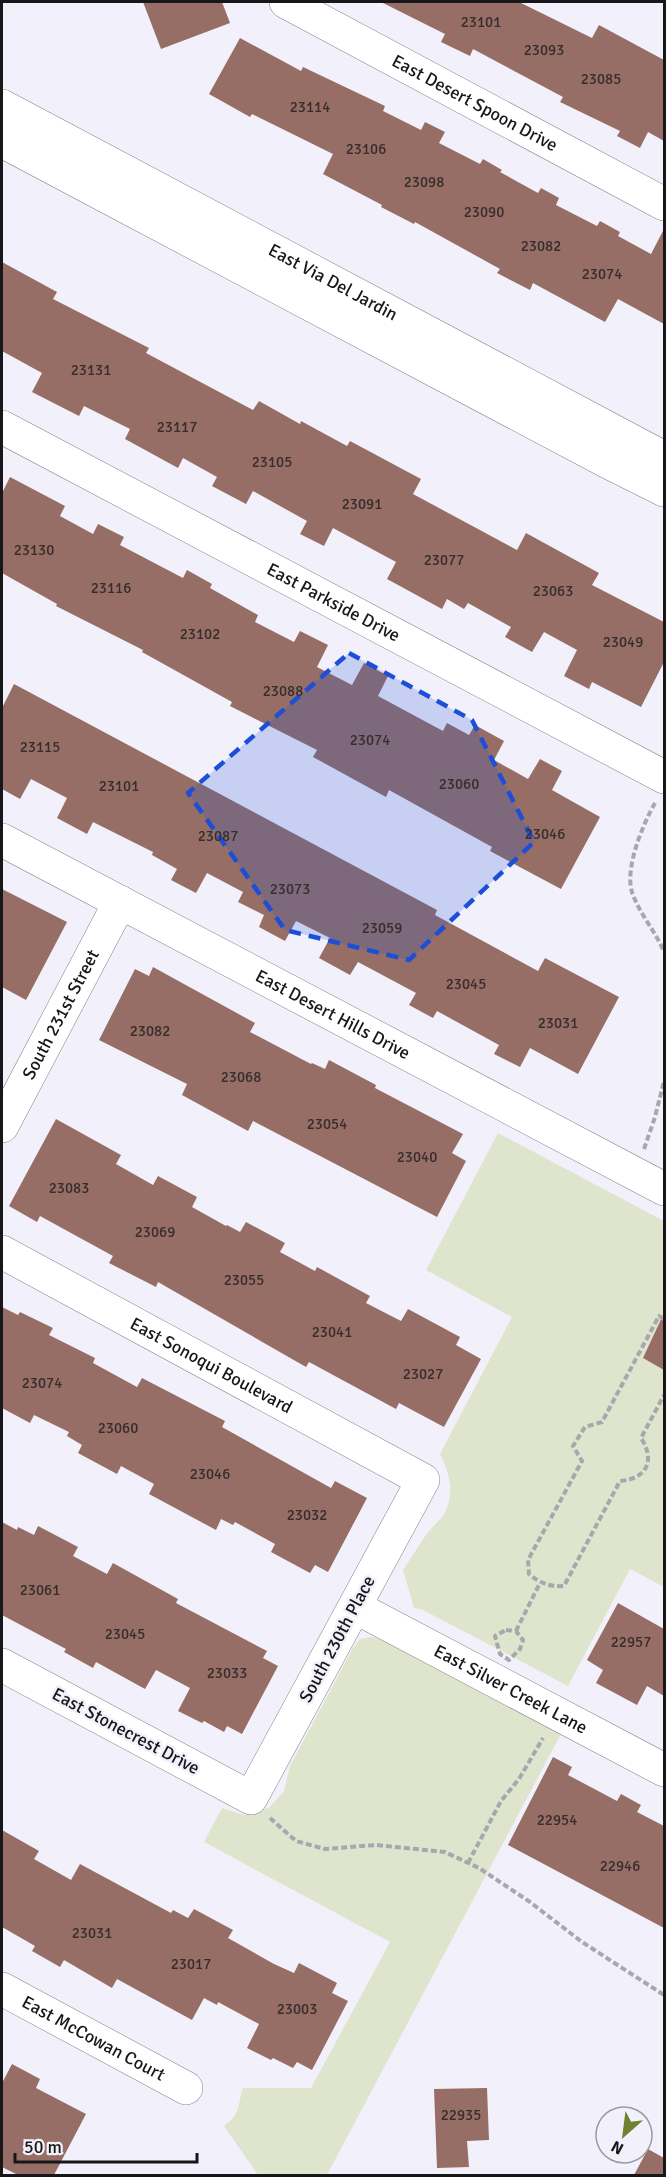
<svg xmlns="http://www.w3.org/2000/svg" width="666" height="2177" viewBox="0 0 666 2177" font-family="Signika,sans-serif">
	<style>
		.green { fill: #dfe5cc }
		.building { fill: #966e65 }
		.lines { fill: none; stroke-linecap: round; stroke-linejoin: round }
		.minor-casing { stroke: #85848d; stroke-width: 34 }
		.path { stroke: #a7a7ae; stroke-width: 4; stroke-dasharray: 6 3; stroke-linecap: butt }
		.minor { stroke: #fff; stroke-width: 33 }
		.marked { fill: #1d4ed8; fill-opacity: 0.2; stroke: #1d4ed8; stroke-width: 4.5; stroke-dasharray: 12 8; stroke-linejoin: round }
		.labels { text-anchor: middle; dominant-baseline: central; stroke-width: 5; stroke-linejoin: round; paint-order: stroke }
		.number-label { font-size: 15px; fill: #372d2d }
		.street-label { font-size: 18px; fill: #17171a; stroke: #f2f1fb }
	</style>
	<rect width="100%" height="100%" fill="#f2f1fb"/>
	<g class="green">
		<path d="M498,1133L664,1221V1587L630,1569L568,1686L421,1609L414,1608L403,1570C411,1559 418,1546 426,1535C431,1528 437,1523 442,1517C456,1496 450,1475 440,1454L512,1317L426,1270Z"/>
		<path d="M373,1637L387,1642L561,1734L327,2175H258L224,2126C242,2113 237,2105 243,2088H311L390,1942L204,1842L222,1808L244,1815L269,1808L284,1791L290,1766L353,1648L360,1639Z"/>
	</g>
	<g class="building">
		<path d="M143,2H222L230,23L161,49Z"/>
		<path d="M381,2H519L592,38L599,25L664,60V141L648,132L640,148L617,136L620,131L560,102L563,97L473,49L470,56L441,42L445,34Z"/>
		<path d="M240,38L301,71L303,67L385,106L383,111L421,130L425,122L445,132L439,143L480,164L483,159L502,170L500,172L538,193L541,188L559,198L556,205L597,226L600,221L620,232L618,236L651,254L664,229V324L618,299L605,322L533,283L530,290L497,273L500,269L415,222L414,224L381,207L382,205L323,174L333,154L252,114L250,117L209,94Z"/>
		<path d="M2,262L57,292L53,299L149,348L146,353L253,410L259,401L300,424L301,421L347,446L350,441L421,479L413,494L517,550L526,533L599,573L592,585L664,622V662L641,707L592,682L589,689L564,676L577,650L544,632L532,652L505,637L511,627L468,603L464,609L447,599L442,609L387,579L396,562L333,528L324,546L300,534L307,521L253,491L246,504L212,486L217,477L183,458L178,468L125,439L130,429L84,406L79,416L32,392L42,373L2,351Z"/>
		<path d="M10,477L65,506L60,516L93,534L98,524L124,537L120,545L183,578L187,570L212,584L210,588L258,615L255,622L294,642L300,631L328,645L317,667L352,685L364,663L388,676L378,696L443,731L447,723L469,735L475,725L504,741L494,760L528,779L540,759L562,771L552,790L600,817L561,889L490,851L492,847L389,790L386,797L313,757L317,750L230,706L232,702L142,652L143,650L56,606L57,604L2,573V493Z"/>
		<path d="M14,684L437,910L435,915L538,971L545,958L619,997L578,1074L530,1048L520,1067L494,1054L499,1045L437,1011L433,1018L409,1005L416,993L358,962L350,975L319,958L330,938L296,921L285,941L259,927L264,915L238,902L243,892L207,873L196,893L171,880L177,869L152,855L153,852L93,822L87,834L57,818L67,798L31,779L20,799L2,789V708Z"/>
		<path d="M2,889L67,922L26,1000L2,987Z"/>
		<path d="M153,967L255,1023L250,1032L311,1064L312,1063L325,1069L329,1060L376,1085L375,1088L463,1134L452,1153L466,1161L437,1217L253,1121L248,1131L182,1095L187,1084L99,1040L135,969L149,976Z"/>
		<path d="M56,1119L121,1155L116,1164L153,1185L158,1176L197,1197L192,1207L226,1226L227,1225L240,1232L246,1222L285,1243L280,1252L315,1271L317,1267L370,1296L366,1303L401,1321L408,1309L460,1337L456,1345L481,1359L444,1427L399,1403L396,1409L309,1362L306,1367L158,1282L156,1287L109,1263L113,1256L40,1216L37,1222L9,1206Z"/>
		<path d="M2,1307L18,1315L20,1312L53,1328L49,1335L95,1358L93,1363L137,1387L142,1378L225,1421L222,1427L331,1488L335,1481L367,1498L328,1572L315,1565L310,1573L271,1552L275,1544L235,1522L233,1525L221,1519L216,1530L149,1494L154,1484L121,1466L117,1474L78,1453L82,1445L67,1436L69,1432L34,1415L30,1423L2,1408Z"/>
		<path d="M664,1313V1370L643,1358Z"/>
		<path d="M2,1522L17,1530L18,1527L34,1535L38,1526L78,1547L73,1556L107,1574L113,1563L178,1599L176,1603L267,1651L263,1658L278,1666L242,1734L227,1726L224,1732L204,1721L202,1723L178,1711L190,1688L156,1670L145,1689L96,1662L93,1668L64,1652L66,1649L2,1615Z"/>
		<path d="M618,1603L664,1629V1696L647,1686L637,1705L596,1683L603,1670L587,1660Z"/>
		<path d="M553,1757L572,1767L568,1775L617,1801L621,1794L641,1805L637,1812L664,1826V1928L508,1845Z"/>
		<path d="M2,1830L39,1851L34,1859L71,1880L80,1864L171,1913L173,1910L188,1918L194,1909L233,1930L228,1938L274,1964L294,1973L299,1963L337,1983L332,1993L348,2001L312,2070L297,2062L293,2068L273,2058L271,2060L247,2048L259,2024L218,2002L217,2005L204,1998L192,2020L117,1979L112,1988L64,1960L60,1967L32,1951L35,1946L2,1927Z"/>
		<path d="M12,2064L40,2079L36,2088L86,2114L54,2175H18L2,2167V2083Z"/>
		<path d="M487,2088L489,2140L467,2141L469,2167L437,2168L434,2089Z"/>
		<path d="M648,2149L664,2158V2175H634Z"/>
	</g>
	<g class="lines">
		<defs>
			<g id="minor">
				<path id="s1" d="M286,2L664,204"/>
				<path id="s2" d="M2,106L664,458"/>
				<path d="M2,141L606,461L664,490"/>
				<path id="s3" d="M2,427L664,777"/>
				<path id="s4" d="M2,840L664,1189"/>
				<path id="s5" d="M2,1126L120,902"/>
				<path id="s6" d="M2,1252L423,1480L251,1798L2,1665"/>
				<path id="s7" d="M355,1607L664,1770"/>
				<path id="s8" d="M2,1989L186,2088"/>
			</g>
		</defs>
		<use href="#minor" class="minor-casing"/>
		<g class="path">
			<path d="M655,803C643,824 623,871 633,895C641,916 656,932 664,952"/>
			<path d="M644,1149L655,1117L664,1081"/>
			<path d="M664,1319L659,1316L602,1422L585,1427L573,1446L582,1461L528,1560L529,1574C540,1583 549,1587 564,1586L620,1481C646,1479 656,1461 641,1438L664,1395"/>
			<path d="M506,1630L516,1631L523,1640L520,1649L509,1660L500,1654L495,1636Z"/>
			<path d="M516,1631L540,1583"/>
			<path d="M270,1818L296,1841L325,1849L376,1845L445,1852L479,1868L530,1902L582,1942L664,1995"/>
			<path d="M468,1863L501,1801L519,1779L543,1738"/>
		</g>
		<use href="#minor" class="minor"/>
	</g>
	<path class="marked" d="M349,653L472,720L534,842L409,960L285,930L188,793Z"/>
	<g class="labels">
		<g class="number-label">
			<text x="481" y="22">23101</text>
			<text x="544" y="50">23093</text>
			<text x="601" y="79">23085</text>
			<text x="310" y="107">23114</text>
			<text x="366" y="149">23106</text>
			<text x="424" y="182">23098</text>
			<text x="484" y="212">23090</text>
			<text x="541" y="246">23082</text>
			<text x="602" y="274">23074</text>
			<text x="91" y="370">23131</text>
			<text x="177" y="427">23117</text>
			<text x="272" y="462">23105</text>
			<text x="362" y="504">23091</text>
			<text x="34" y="550">23130</text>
			<text x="444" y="560">23077</text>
			<text x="111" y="588">23116</text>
			<text x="553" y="591">23063</text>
			<text x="200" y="634">23102</text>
			<text x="623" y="642">23049</text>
			<text x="283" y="691">23088</text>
			<text x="370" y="740">23074</text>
			<text x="40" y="747">23115</text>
			<text x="459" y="784">23060</text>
			<text x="119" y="786">23101</text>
			<text x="545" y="834">23046</text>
			<text x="218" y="836">23087</text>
			<text x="290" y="889">23073</text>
			<text x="382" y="928">23059</text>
			<text x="466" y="984">23045</text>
			<text x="558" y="1023">23031</text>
			<text x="150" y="1031">23082</text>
			<text x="241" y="1077">23068</text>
			<text x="327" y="1124">23054</text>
			<text x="417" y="1157">23040</text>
			<text x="69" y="1188">23083</text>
			<text x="155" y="1232">23069</text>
			<text x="244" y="1280">23055</text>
			<text x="332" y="1332">23041</text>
			<text x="423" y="1374">23027</text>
			<text x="42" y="1383">23074</text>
			<text x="118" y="1428">23060</text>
			<text x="210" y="1474">23046</text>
			<text x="307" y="1515">23032</text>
			<text x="40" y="1590">23061</text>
			<text x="125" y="1634">23045</text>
			<text x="631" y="1642">22957</text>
			<text x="227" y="1673">23033</text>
			<text x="557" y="1820">22954</text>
			<text x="620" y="1866">22946</text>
			<text x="92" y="1933">23031</text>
			<text x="191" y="1964">23017</text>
			<text x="297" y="2009">23003</text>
			<text x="461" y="2115">22935</text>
		</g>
		<g class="street-label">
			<text stroke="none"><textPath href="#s1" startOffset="214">East Desert Spoon Drive</textPath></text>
			<text stroke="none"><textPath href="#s2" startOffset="375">East Via Del Jardin</textPath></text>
			<text stroke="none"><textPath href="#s3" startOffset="375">East Parkside Drive</textPath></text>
			<text stroke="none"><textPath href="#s5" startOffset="126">South 231st Street</textPath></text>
			<text stroke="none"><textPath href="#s4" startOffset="374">East Desert Hills Drive</textPath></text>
			<text stroke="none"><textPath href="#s6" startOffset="238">East Sonoqui Boulevard</textPath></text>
			<text transform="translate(337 1639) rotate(-62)">South 230th Place</text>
			<text stroke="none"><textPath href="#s7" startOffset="176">East Silver Creek Lane</textPath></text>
			<text transform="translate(126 1731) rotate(28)">East Stonecrest Drive</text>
			<text stroke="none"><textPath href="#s8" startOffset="104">East McCowan Court</textPath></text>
		</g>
	</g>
	<rect width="666" height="2177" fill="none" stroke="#17171a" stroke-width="6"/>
	<g transform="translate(624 2135) rotate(208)"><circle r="28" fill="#f2f1fb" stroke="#9a9aa1" stroke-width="1.5"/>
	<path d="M0-4.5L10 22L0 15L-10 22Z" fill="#708130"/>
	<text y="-9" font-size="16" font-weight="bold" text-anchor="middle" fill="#17171a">N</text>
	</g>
	<path d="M15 2153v9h182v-9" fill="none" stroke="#17171a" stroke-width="3"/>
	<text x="24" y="2153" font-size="18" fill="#17171a" stroke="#f2f1fb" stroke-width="4.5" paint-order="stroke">50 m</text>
</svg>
